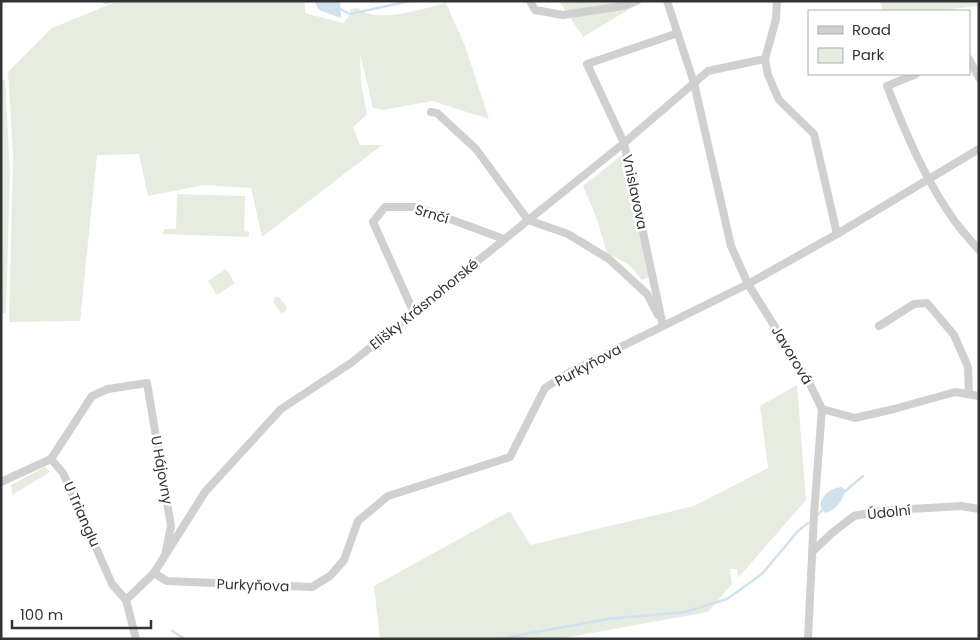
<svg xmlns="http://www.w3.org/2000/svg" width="980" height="640" viewBox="0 0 980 640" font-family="Poppins,sans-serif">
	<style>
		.green { fill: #e6ecdf }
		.water { fill: #cfe2ee }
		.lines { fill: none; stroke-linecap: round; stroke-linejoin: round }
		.stream { stroke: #cfe2ee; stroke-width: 2.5 }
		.minor { stroke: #d0d0d0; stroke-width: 8 }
		.labels { text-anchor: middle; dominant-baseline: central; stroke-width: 5; stroke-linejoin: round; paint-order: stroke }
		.street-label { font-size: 14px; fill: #333; stroke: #fff }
	</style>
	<rect width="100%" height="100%" fill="#fff"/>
	<g class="green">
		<path d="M118,1H301L305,2V13L343,23L351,14L350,9L358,8C376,25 424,8 446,3L465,46L489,119L432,101L383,110L373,108L360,53L361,84L367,114L353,127L360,145H382L262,237L251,188L204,185L148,196L139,154L97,155L80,321L9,322L13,156L8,72L52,28Z"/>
		<path d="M559,1H643L583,37Z"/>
		<path d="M881,1H979V6L930,11H882Z"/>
		<path d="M1,80H5L10,173L6,313L1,314Z"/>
		<path d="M622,155L649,277L642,280L628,264L607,253L596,217L583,186Z"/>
		<path d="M177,194L245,196L244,231L249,232V237L163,234L164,229H176Z"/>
		<path d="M226,269L235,283L217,295L208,281Z"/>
		<path d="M275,297H279L287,307L285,312L281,313L273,302Z"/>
		<path d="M797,385L806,500L738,578L737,569H730L732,584L708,612L558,639H380L374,586L510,511L530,545L694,506L768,468L760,406Z"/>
		<path d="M45,467L50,472L12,495L11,485Z"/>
	</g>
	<g class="water">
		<path d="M314,1H340L341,18L319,10Z"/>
		<path d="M842,487L845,490C843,500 836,510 826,513L823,511L820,504C824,493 831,488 842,487Z"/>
	</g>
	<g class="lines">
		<g class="stream">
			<path d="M103,1L106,3L113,1"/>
			<path d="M1,2L7,1"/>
			<path d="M338,8L350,14L410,1"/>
			<path d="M843,493L863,476"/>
			<path d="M817,515L825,508"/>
			<path d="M172,631L185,639"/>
			<path d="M499,639L608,619L685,612L727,599L762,574L798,531L808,523"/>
		</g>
		<g class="minor">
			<path d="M530,1L535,10L563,15L623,6L637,1"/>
			<path d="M667,1L694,83L731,246L748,284L807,378L822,409L814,514L808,639"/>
			<path d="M777,1L776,19L765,59L768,75L779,100L814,134L837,234"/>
			<path d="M969,59L979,78"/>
			<path d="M916,74L887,86C906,134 926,182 956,223C963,232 971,241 979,250"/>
			<path d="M431,112L437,113L476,149L528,220"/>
			<path d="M528,220L568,234L609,259L647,294L658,315"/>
			<path d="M414,313L373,222L385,207H417L504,239"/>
			<path d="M663,326L624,143L587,64L678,33"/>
			<path d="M879,326L914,304L927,303L954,335L968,367L969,394"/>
			<path d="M822,409L855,418L894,409L955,392L979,396"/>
			<path d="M51,459L92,396L108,389L147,383L171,526L166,551"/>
			<path d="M51,459L63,473L112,584L126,600L136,639"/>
			<path d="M1,482L51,459"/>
			<path d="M813,551L832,533L854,516L878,511L961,506L979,509"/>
			<path d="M154,573L167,581L312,587L330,576L344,560L358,521L388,496L510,457L545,388L568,373L748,284L837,234L979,149"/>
			<path d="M126,600L154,573L205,492L281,409L351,363L624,143L708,71L765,59"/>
		</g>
	</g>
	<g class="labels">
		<g class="street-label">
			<text transform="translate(635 192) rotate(78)">Vnislavova</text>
			<text transform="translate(432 214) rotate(17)">Srnčí</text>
			<text transform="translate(424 304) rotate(-39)">Elišky Krásnohorské</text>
			<text transform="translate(792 355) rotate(59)">Javorová</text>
			<text transform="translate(588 365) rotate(-28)">Purkyňova</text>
			<text transform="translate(162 470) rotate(80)">U Hájovny</text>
			<text transform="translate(889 512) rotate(-6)">Údolní</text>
			<text transform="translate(82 514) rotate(66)">U Trianglu</text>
			<text transform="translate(253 585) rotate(2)">Purkyňova</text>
		</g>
	</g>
	<rect width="980" height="640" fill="none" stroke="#333333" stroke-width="5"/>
	<rect x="808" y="10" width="162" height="65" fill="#ffffff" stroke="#adadad"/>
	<rect x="818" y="26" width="25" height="8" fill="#d0d0d0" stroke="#adadad"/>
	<text x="852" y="35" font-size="15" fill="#333333">Road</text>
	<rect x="818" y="48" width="25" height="15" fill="#e6ecdf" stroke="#adadad"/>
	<text x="852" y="60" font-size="15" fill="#333333">Park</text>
	<path d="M12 620v8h139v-8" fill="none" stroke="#333333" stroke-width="2.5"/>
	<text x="20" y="620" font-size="15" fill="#333333" stroke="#ffffff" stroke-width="4" paint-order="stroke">100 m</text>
</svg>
